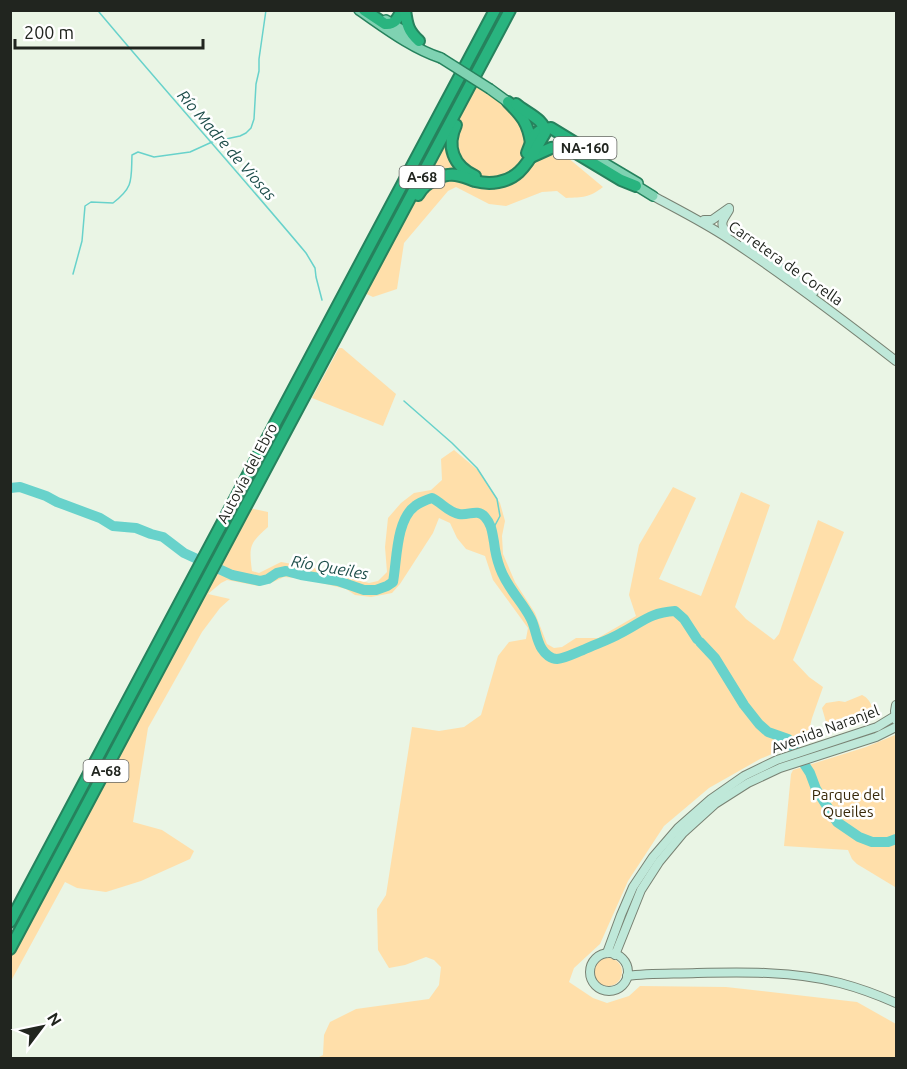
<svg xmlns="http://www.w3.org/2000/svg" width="907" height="1069" viewBox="0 0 907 1069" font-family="Ubuntu,sans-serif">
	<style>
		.green { fill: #ffdfaa }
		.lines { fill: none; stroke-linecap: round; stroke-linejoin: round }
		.stream { stroke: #68d2cb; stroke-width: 1.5 }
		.river { stroke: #68d2cb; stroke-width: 10 }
		.secondary-casing { stroke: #788273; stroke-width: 10 }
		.primary-casing { stroke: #26825d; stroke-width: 12 }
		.highway-casing { stroke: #26825d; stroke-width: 14 }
		.secondary { stroke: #bfe8d9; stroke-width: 8 }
		.primary { stroke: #7fd2b2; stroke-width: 9 }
		.highway { stroke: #29b47f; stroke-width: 10 }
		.primary-bridge-casing { stroke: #26825d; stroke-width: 12; stroke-linecap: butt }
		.primary-bridge { stroke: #7fd2b2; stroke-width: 9 }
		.labels { text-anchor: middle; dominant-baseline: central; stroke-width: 5; stroke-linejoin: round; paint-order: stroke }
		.shield { fill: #fff; stroke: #646662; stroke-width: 1.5 }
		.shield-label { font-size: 14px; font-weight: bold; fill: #21251f }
		.street-label { font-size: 15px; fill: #21251f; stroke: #fff }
		.park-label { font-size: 15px; fill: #382808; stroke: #fff }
		.water-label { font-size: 16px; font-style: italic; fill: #1e4e4b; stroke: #fff }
	</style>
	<rect width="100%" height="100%" fill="#eaf5e5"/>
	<g class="green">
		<path d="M467,75L502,103L603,187C589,198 583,197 566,198L557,191L542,192L506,206L489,204L456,187L448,191L404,243L397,289L373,297L356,289Z"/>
		<path d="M339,348H342L396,394L383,426L312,398Z"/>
		<path d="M454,450L479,471L500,503L505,521L502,536L503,554L515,582L535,613L547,644L554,648L562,647L576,638H598L636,616L629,595L639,545L673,487L696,498L659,579L701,596L741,492L770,505L735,607L746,619L774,640L779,634L818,520L844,532L793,660L809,677L823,687L812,718L807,739L760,759L709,788L664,826L628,881L600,944L574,968L569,982L593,998L607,1003L629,996L640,986L726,987L857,1002L896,1024V1058H317L323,1055L324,1035L330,1022L356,1009L429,999L439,985L441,967L434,960L426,957L405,965L389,968L378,950L377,909L386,895L412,727L439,731L464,727L481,715L498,656L509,642L526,639L528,628L493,580L485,556L466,549L457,538L450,523L439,518L433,533L400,584L392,593L371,597L355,595L346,589L305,579L284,577L271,583L258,586L227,580L221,583L208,594L230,599L220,608L202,632L148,728L133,822L162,830L194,851L190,859L141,881L106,892L77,888L65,882L11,981V934L195,589L190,586L216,541L227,547L249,508L268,512V527C249,544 249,546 252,571L259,573L281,562L314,568L369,583L378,581L387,572L385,547L388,518L401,503L414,493L431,490L442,480L441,459Z"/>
		<path d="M862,695C867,697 870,702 872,706L865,716C858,717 852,715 845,717C837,719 834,724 826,722L822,708L826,703L839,701L845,702Z"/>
		<path d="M895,735L896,736L895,887L857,864L852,859L848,850L784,846L791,774L793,770L866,747Z"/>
		<circle cx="608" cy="972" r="14"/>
	</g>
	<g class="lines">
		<g class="stream">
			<path d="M99,12C167,93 238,172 306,253L315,268L316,277L322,300"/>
			<path d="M73,274L82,241L85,206L91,202L113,203C134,187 131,180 132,155L138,152L154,157L190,152L212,142L240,136L246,133L251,128L254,119L256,84L259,71V59L266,10"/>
			<path d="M404,401L452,443L477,468L497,499L500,516L493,529"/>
		</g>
		<g class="river">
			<path d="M10,488L20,487L46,496L57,502L100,518L113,526L136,528L151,534L163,537L184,553L232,575L260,581L268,579L277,573L286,571L301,575L338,581L364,590H376L387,586L393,582C397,560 396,520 415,506C420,502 426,500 432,498C442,503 448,512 459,514C469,516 477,508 485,517C492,525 492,532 494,542C495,551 497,560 500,568C507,588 522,601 531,619C536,629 536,640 542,649C545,654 551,659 557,659C566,658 575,653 583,650C596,644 609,640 621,633C643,622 648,613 675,611L684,619L697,639"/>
			<path d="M700,642L715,658L744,705L759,724L768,732L788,739L810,773L816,789L837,822L859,837L872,842H888L896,839"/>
		</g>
		<defs>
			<g id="secondary">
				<path d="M653,196C679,210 705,223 729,239C787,277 842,319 896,361"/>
				<path d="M704,220H712L729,208"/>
				<path d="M727,233C718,223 724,219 729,210"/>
				<path d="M745,243L761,252L777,262"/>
				<path d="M773,262L814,292"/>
				<path d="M896,705L895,711L896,720"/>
				<path d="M607,953L621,915L633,887L653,857L678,828L711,799L744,776L777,760L877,727L895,716"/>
				<circle cx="609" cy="972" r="19"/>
				<path d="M615,955L641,890L659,862L683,833L715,804L748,783L780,768L876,737L896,727"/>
				<path d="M627,976C650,973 673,974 697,973C744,972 793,971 840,983C859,988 878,995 896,1003"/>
			</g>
			<g id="primary">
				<path d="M359,10C384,27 411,48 441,58"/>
				<path d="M386,20L415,38"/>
				<path d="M490,89L512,105"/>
				<path d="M587,149L606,164L638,183"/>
				<path d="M632,183L653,196"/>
			</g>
			<g id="highway">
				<path d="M364,10L385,24C395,25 398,18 402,10"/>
				<path d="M405,10C407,25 408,31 419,41"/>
				<path d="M508,102C522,116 528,123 531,143"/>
				<path d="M456,125C446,146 453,166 475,176"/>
				<path d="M527,153C533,139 533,129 551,128L592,153"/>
				<path d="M531,157L551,148L559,147L571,150L621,180L636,186"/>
				<path d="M418,195C422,188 427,183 435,180C439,178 444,175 448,175C458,173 466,178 475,181C490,185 507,183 519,172C530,162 537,146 545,133C545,119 526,113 516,104"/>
				<path d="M10,922L495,10"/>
				<path d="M10,949L510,10"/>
			</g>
		</defs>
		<use href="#secondary" class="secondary-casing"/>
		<use href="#primary" class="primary-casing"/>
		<use href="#highway" class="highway-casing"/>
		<use href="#secondary" class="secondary"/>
		<use href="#primary" class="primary"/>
		<use href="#highway" class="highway"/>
		<defs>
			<path id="primary-bridge" d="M441,58L490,89"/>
		</defs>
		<use href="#primary-bridge" class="primary-bridge-casing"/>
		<use href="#primary-bridge" class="primary-bridge"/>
	</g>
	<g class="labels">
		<g class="shield">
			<rect x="553.5" y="137" width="63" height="22" rx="4.5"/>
			<rect x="399.5" y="166" width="45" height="22" rx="4.5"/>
			<rect x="83.5" y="760" width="45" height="22" rx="4.5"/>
		</g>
		<g class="shield-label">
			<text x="585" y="148">NA-160</text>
			<text x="422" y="177">A-68</text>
			<text x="106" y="771">A-68</text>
		</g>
		<g class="street-label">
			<text transform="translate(786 263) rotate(35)">Carretera de Corella</text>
			<text transform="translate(247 473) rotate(-62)">Autovía del Ebro</text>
			<text transform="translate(825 729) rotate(-20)">Avenida Naranjel</text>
		</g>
		<g class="park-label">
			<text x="848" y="794">Parque del<tspan x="848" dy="17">Queiles</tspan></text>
		</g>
		<g class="water-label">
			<text transform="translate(227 145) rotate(49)">Río Madre de Viosas</text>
			<text transform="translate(330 567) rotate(10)">Río Queiles</text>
		</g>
	</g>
	<rect width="907" height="1069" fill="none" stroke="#21251f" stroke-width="24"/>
	<g transform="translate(42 1027) rotate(58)" stroke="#ffffff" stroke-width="4.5" paint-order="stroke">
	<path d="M0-4.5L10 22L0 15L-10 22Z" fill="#21251f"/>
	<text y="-9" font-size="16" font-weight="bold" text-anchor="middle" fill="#21251f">N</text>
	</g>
	<path d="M15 39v9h188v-9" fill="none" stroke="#21251f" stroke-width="3"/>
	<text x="24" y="39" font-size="18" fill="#21251f" stroke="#ffffff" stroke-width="4.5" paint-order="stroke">200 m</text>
</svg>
